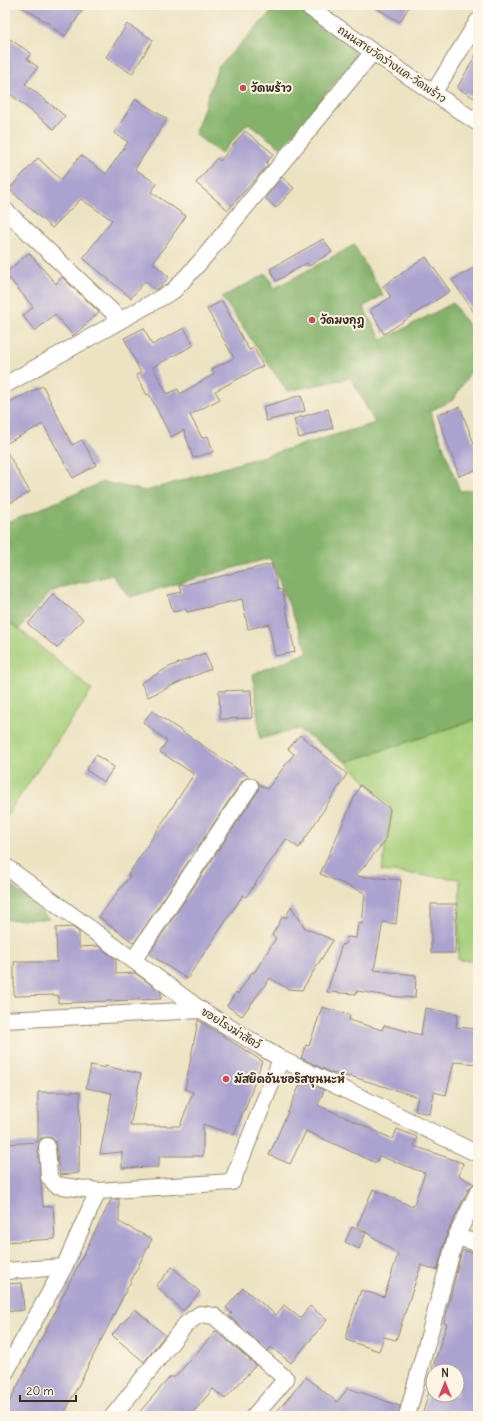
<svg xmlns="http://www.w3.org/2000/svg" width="483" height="1421" viewBox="0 0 483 1421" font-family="Delius,'Playpen Sans Thai',sans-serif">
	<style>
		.green { fill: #a6cf7a; stroke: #707c4c }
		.forest { fill: #84b26a; stroke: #606e44 }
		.building { fill: #aaa2cf }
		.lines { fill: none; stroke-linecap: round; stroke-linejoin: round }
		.minor-casing { stroke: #948670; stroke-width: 18 }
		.minor { stroke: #fff; stroke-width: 16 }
		.poi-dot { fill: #d1495b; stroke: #fcf5e5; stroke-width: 1.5 }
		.labels { text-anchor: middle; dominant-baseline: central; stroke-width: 4; stroke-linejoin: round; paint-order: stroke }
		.street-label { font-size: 11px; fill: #3b2a1e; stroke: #fcf5e5 }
		.poi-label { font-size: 11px; font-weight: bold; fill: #3b2a1e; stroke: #fcf5e5; text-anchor: start }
	</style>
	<rect width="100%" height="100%" fill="#fcf5e5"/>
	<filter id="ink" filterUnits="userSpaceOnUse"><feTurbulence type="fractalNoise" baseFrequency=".025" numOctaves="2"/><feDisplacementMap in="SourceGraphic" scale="8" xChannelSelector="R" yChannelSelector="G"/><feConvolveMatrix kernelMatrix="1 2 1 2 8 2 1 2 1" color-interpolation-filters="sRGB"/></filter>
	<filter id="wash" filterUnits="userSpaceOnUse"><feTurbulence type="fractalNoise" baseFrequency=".012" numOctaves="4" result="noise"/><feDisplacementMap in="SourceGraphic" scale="16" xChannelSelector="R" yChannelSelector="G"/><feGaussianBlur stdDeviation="0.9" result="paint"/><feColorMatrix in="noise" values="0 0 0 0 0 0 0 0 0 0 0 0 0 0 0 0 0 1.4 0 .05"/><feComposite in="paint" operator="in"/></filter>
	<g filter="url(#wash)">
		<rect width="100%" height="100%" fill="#ece3c2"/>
		<g class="green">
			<path d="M5,620L19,629L92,690L5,818Z"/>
			<path d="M478,719V961L458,960L460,879L382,871L391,807L346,762Z"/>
		</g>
		<g class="forest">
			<path d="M278,5H292L353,48L356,57L281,148L248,123L221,154L195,134L218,67Z"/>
			<path d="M354,245L383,295L363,307L382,340L453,303L478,340V360L453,400L430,411L460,491L478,489V719L346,762L298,729L260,739L253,674L308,652L270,558L129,597L112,575L52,591L19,629L5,620V524L103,482L146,491L375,423L351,378L287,391L222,297L266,274L275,288Z"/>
			<path d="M7,881L49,919L5,920V882Z"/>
		</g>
		<g id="blocks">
			<g class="building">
				<path d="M19,5H86L65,36L50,26L51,25Z"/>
				<path d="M371,5H410L400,22Z"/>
				<path d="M127,24L153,40L132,74L106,57Z"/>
				<path d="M5,36L31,53L27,59L38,67L25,84L65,116L54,129L5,90Z"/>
				<path d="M478,51V100L457,88Z"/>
				<path d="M136,99L167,119L135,169L157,184L151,192L186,216L153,263L169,277L160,287L155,290L145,281L131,298L83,258L112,220L81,199L52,228L9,189L38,158L61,180L81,155L106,174L128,142L114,133Z"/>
				<path d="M245,131L274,154L266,163L268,165L228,210L196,183L217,158L220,161Z"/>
				<path d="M282,177L294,188L276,208L265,198Z"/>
				<path d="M323,239L332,252L309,266L307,263L276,281L270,269Z"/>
				<path d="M29,253L56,284L62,277L99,312L73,336L55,314L35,331L23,316L33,307L5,273Z"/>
				<path d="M426,257L450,291L384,334L370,310L391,297L383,286Z"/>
				<path d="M478,266V318L452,280Z"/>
				<path d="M222,301L249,350L254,348L263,366L215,391L220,399L190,415L202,438L208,436L213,452L193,458L184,430L171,437L149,394L147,395L136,375L141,373L124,338L144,328L152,345L184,328L194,345L153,367L167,394L178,389L180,394L214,374L212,369L234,358L207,309Z"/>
				<path d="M43,386L72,445L82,440L96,465L73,478L43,424L5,444V404Z"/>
				<path d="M301,395L305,411L266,421L263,407Z"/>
				<path d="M460,407L478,454V469L459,476L437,414Z"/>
				<path d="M328,409L333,428L299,438L294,419Z"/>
				<path d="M5,449L30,492L5,506Z"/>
				<path d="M272,564L278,590L282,589L295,652L275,656L269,624L248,629L242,599L187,612L186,609L173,612L168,595L182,592L180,586Z"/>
				<path d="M53,594L83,619L57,648L28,624Z"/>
				<path d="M205,653L211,669L184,680L148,697L141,683L169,667Z"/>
				<path d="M251,690L252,718L220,719L219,691Z"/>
				<path d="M152,711L249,777L242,781L134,943L99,917L130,876L128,875L194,774L160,752L167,741L143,722Z"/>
				<path d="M300,735L347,774L299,848L286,839L246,897L243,895L187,979L149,954L258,791L259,784L267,789L294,754L288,749Z"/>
				<path d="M96,755L114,767L104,782L86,770Z"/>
				<path d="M360,785L390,809L385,841L356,876L401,880L396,924L383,922L374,970L416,975L415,998L388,996L357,991L356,994L327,992L342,944L345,945L347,937L356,938L358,923L362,924L365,893L320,874Z"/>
				<path d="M431,904H457L455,953H431Z"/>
				<path d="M291,906L305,928L333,940L302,990L288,989L270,978L242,1016L227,1006L236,992L238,994L252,972L254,973L276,938L272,935L283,916L286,918Z"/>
				<path d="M72,927L79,932V947L98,946L116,959V974L135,973L161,992V999L58,1003V995L14,996V962H57L56,928Z"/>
				<path d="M322,1007L350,1015L349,1020L382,1030L384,1025L421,1035L425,1008L458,1014L456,1027L478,1029V1064L454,1062L446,1095L434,1092L430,1114L415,1111L418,1097L350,1076V1077L332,1073L301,1058L306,1045L309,1046Z"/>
				<path d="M198,1020L262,1061L245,1110L244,1109L234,1135L203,1124V1156H159V1167L122,1168V1152L100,1154L112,1093L86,1088L91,1065L105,1068V1066L141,1074L130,1126H180L193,1092L185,1089Z"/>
				<path d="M302,1080L324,1090L318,1105L393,1139L397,1129L417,1137L414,1146L463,1163L459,1176L474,1184L469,1188L447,1233L437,1270L421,1265L396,1340L384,1337L379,1351L346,1340V1334L361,1290L384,1297L398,1254L357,1226L373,1189L413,1207L425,1173L379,1156L376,1163L306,1131L290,1164L269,1155Z"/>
				<path d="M38,1092H80L79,1173L60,1175L55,1141L51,1137L41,1138L38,1147L43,1207L53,1206L55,1239L5,1242V1144L38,1142Z"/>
				<path d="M119,1199V1222L152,1239L63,1416H5V1411L111,1200Z"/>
				<path d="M352,1227L366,1233L359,1249L345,1242Z"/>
				<path d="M462,1250L478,1254V1416H422L433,1378V1395H457V1371H435L432,1369L447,1324L444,1323Z"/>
				<path d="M172,1267L200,1292L183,1311L156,1286Z"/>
				<path d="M22,1283L24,1310L5,1312V1284Z"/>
				<path d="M243,1288L276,1315L284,1305L300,1318L310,1306L327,1320L291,1363L271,1347L268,1351L229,1316L232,1313L226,1308Z"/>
				<path d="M135,1309L165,1335L144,1362L112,1335Z"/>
				<path d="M216,1331L256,1365L225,1399L213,1389L190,1416H136L170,1377H175Z"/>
				<path d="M306,1377L337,1402L348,1388L400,1406L398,1416H273Z"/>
			</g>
		</g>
	</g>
	<g filter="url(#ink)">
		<use href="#blocks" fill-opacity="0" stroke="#948670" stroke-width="1"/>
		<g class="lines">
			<defs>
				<g id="minor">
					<path d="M306,5L373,52L478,123"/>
					<path d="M434,92L478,21"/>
					<path d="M5,210L121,320"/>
					<path d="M5,385L173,291L201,261L373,52"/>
					<path d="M5,866L201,1010L281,1059L478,1154"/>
					<path d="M134,959L250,786"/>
					<path d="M5,1020L201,1010"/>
					<path d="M47,1146L49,1177L56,1185L98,1191"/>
					<path d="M456,1237L478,1243"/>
					<path d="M5,1271L64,1267"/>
					<path d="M5,1373L64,1267L98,1191L232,1182L281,1059"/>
					<path d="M113,1416L186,1324L200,1314L214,1316L286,1379L254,1416"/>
					<path d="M407,1416L456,1237L478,1192"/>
				</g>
			</defs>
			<use href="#minor" class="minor-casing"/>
			<use href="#minor" class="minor"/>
		</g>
	</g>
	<g class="poi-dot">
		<circle cx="243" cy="88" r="4"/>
		<circle cx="312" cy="320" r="4"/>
		<circle cx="226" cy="1079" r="4"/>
	</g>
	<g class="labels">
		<g class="street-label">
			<text transform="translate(392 64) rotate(34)">ถนนสายวัดร่างแค-วัดพร้าว</text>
			<text transform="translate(231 1028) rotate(32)">ซอยโรงฆ่าสัตว์</text>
		</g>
		<g class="poi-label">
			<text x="251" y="88">วัดพร้าว</text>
			<text x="320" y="320">วัดมงกุฎ</text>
			<text x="234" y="1079">มัสยิดอันซอริสซุนนะห์</text>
		</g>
	</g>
	<rect width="483" height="1421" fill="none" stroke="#fcf5e5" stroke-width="20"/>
	<g transform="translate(445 1383)"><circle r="19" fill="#fcf5e5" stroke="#afa495"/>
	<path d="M0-3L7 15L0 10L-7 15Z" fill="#d1495b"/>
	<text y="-6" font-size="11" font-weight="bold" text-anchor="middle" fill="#3b2a1e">N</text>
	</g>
	<path d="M20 1395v6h56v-6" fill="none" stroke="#3b2a1e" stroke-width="2"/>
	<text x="26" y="1395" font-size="12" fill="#3b2a1e" stroke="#fcf5e5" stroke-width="3" paint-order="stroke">20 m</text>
</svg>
